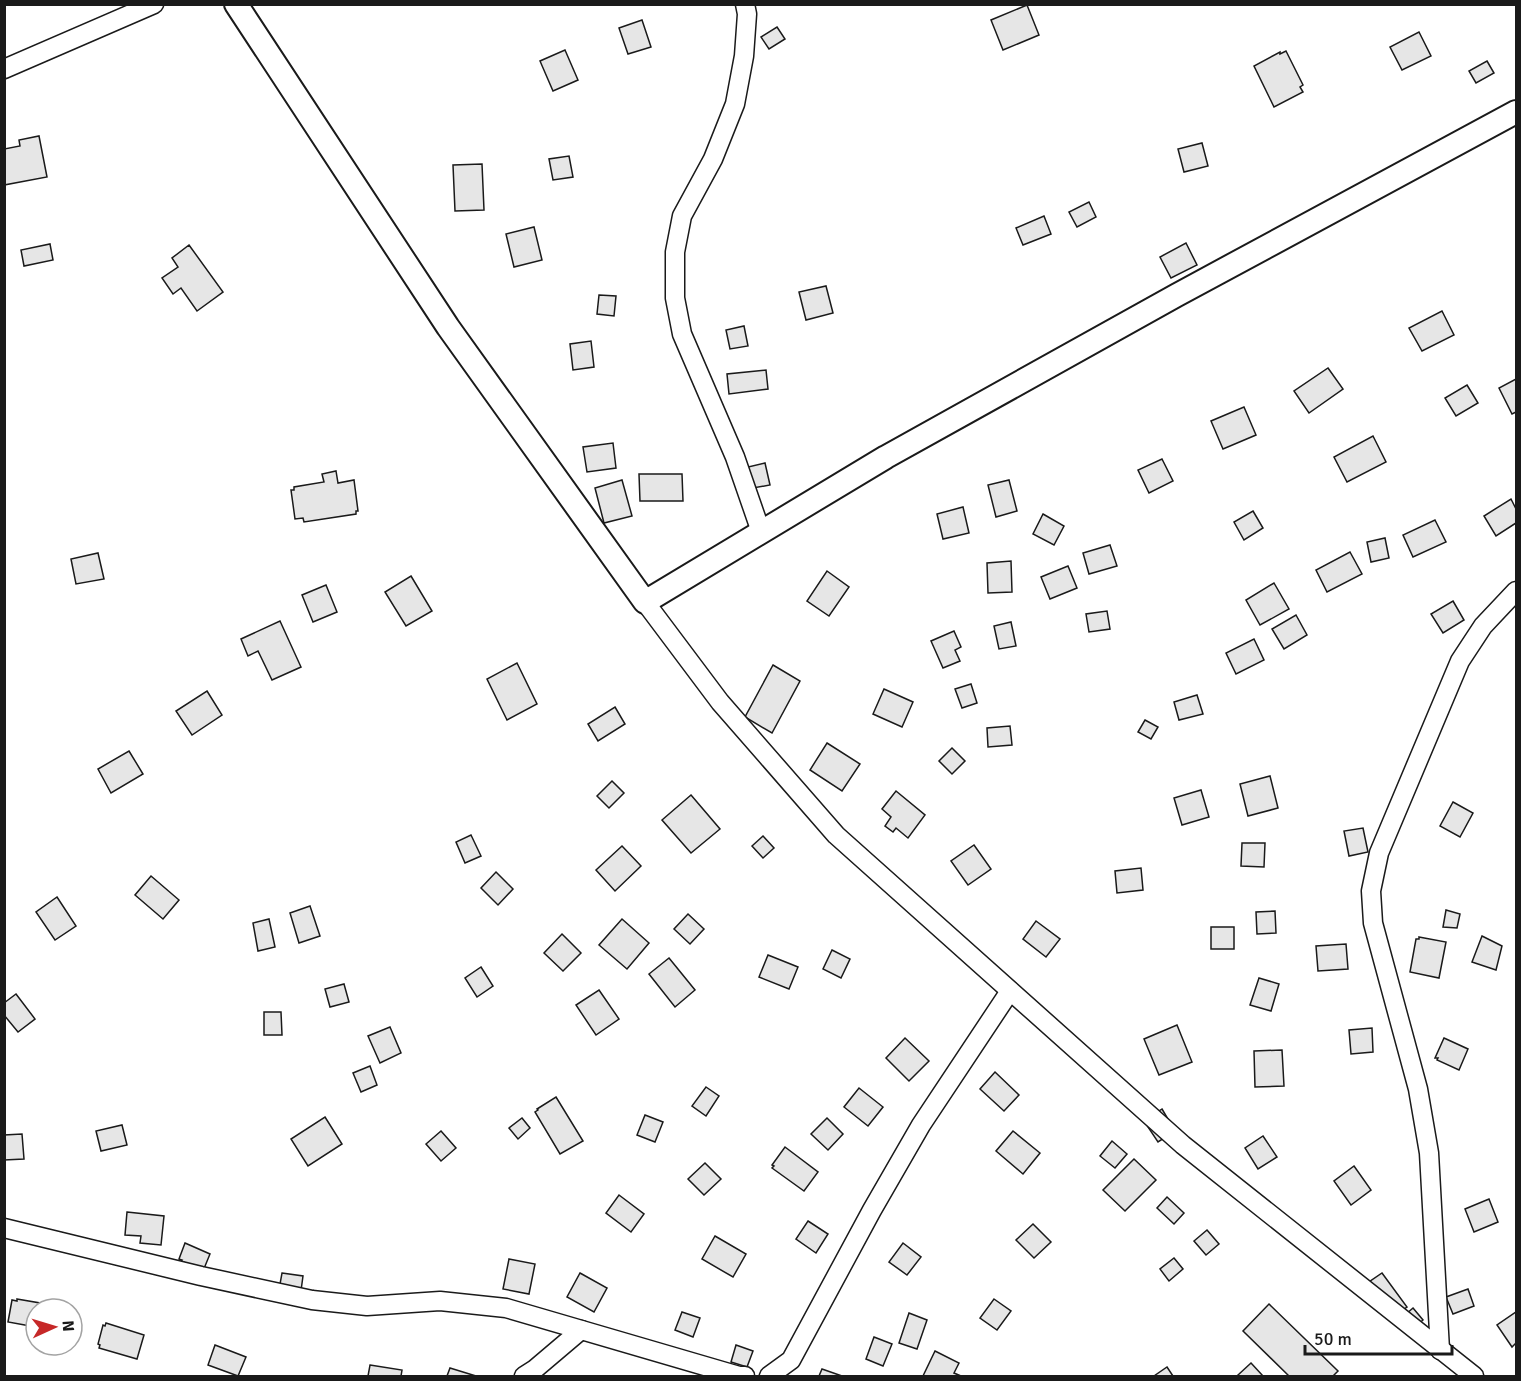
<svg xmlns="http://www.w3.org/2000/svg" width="1521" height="1381" viewBox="0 0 1521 1381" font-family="Signika,sans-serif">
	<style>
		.building { fill: #e6e6e6; stroke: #1a1a1a; stroke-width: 1.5 }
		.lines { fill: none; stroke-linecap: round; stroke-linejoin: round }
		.minor-casing { stroke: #1a1a1a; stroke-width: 21 }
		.tertiary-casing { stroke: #1a1a1a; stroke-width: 26 }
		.minor { stroke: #fff; stroke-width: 18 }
		.tertiary { stroke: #fff; stroke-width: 22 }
	</style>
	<rect width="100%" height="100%" fill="#fff"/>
	<g class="building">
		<path d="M1027,5L1039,35L1003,50L991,20Z"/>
		<path d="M642,20L651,47L628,54L619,28Z"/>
		<path d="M777,27L785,39L769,49L761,37Z"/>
		<path d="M1419,32L1431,56L1402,70L1390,47Z"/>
		<path d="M565,50L578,80L553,91L540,61Z"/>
		<path d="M1286,51L1303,85L1300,87L1303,92L1274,107L1254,66L1280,52V54Z"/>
		<path d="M1487,61L1494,73L1476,83L1469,71Z"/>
		<path d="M39,136L47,177L4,185V149L20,146L19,140Z"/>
		<path d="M1202,143L1208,166L1184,172L1178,149Z"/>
		<path d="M569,156L573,177L553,180L549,159Z"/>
		<path d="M482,164L484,210L455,211L453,165Z"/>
		<path d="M1089,202L1096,217L1077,227L1069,212Z"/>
		<path d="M1044,216L1051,234L1023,245L1016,228Z"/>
		<path d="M534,227L542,260L514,267L506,234Z"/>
		<path d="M1186,243L1197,265L1171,278L1160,257Z"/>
		<path d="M50,244L53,260L24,266L21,250Z"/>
		<path d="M189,245L223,292L197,311L181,288L173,294L162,278L178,267L172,258Z"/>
		<path d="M826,286L833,313L806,320L799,292Z"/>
		<path d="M599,295L616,296L614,316L597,314Z"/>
		<path d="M1442,311L1454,335L1422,351L1409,328Z"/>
		<path d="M744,326L748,346L730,349L726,330Z"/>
		<path d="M591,341L594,367L573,370L570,344Z"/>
		<path d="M1328,368L1343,389L1309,413L1294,391Z"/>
		<path d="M766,370L768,389L729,394L727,374Z"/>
		<path d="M1516,379V412L1512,414L1499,388Z"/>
		<path d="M1467,385L1478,403L1456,416L1445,398Z"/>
		<path d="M1244,407L1256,435L1223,449L1211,421Z"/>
		<path d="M1373,436L1386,462L1347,482L1334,457Z"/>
		<path d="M613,443L616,468L587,472L583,447Z"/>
		<path d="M1162,459L1173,481L1149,493L1138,470Z"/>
		<path d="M765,463L770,485L753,488L748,467Z"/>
		<path d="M336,471L338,483L354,480L358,511H356V514L304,522L303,518L295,519L291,490H294V487L324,482L322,474Z"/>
		<path d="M639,474H682L683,501H640Z"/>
		<path d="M622,480L632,516L604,523L595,488Z"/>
		<path d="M1009,480L1017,511L996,517L988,485Z"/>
		<path d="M1511,499L1516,509V523L1496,536L1484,516Z"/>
		<path d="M963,507L969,533L943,539L937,514Z"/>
		<path d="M1253,511L1263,528L1244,540L1234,522Z"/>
		<path d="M1043,514L1064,526L1054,545L1033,534Z"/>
		<path d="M1435,520L1446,542L1413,557L1403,535Z"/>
		<path d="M1385,538L1389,558L1371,562L1367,542Z"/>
		<path d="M1110,545L1117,566L1089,574L1083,553Z"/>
		<path d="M1350,552L1362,574L1327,592L1316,570Z"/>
		<path d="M98,553L104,579L76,584L71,559Z"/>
		<path d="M1011,561L1012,592L988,593L987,563Z"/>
		<path d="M1068,566L1077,588L1050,599L1041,577Z"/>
		<path d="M827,571L849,587L829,616L807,601Z"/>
		<path d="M411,576L432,611L406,626L385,592Z"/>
		<path d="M1274,583L1289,609L1260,625L1246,600Z"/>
		<path d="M326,585L337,612L313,622L302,595Z"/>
		<path d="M1453,601L1464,620L1443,633L1431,614Z"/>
		<path d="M1107,611L1110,629L1089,632L1086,614Z"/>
		<path d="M1296,615L1307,635L1284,649L1272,629Z"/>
		<path d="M280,621L301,667L272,680L258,651L248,656L241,639Z"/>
		<path d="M1011,622L1016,646L999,649L994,626Z"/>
		<path d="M954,631L961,647L955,650L960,661L943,668L931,641Z"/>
		<path d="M1254,639L1264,660L1236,674L1226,653Z"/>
		<path d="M517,663L537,704L507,720L487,679Z"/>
		<path d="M773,665L800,681L772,733L745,717Z"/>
		<path d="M971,684L977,703L962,708L955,689Z"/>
		<path d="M884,689L913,702L902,727L873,714Z"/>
		<path d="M207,691L222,715L192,735L176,711Z"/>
		<path d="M1197,695L1203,714L1179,720L1174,702Z"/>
		<path d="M615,707L625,724L598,741L588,724Z"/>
		<path d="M1145,720L1158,727L1151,739L1138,732Z"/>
		<path d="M1010,726L1012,745L988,747L987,728Z"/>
		<path d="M827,743L860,764L842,791L810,770Z"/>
		<path d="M952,748L965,761L952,774L939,761Z"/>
		<path d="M129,751L143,774L111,793L98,769Z"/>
		<path d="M1270,776L1278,808L1248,816L1240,784Z"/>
		<path d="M612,781L624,793L609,808L597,796Z"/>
		<path d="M1201,790L1209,817L1182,825L1174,798Z"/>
		<path d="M896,791L925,815L908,838L896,828L893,832L885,826L891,817L882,809Z"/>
		<path d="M691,795L720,829L691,853L662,820Z"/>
		<path d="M1453,802L1473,813L1460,837L1440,826Z"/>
		<path d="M1363,828L1368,852L1349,856L1344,831Z"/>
		<path d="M471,835L481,856L465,863L456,842Z"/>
		<path d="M763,836L774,848L763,858L752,846Z"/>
		<path d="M1242,843H1265L1264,867L1241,866Z"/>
		<path d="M974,845L991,869L968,885L951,861Z"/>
		<path d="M622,846L641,866L615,891L596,870Z"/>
		<path d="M1141,868L1143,890L1117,893L1115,871Z"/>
		<path d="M496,872L513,889L498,905L481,888Z"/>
		<path d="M151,876L179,900L163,919L135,895Z"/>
		<path d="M57,897L76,926L55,940L36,912Z"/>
		<path d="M310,906L320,936L299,943L290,913Z"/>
		<path d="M1446,910L1460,914L1457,928L1443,927Z"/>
		<path d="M1275,911L1276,933L1257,934L1256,912Z"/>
		<path d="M688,914L704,929L690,944L674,929Z"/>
		<path d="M269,919L275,947L258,951L253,923Z"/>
		<path d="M622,919L649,943L627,969L599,945Z"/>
		<path d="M1036,921L1060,939L1046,957L1023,939Z"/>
		<rect x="1211" y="927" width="23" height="22"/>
		<path d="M562,934L581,953L563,971L544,953Z"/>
		<path d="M1482,936L1502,946L1496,970L1472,962Z"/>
		<path d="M1419,937L1446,942L1439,978L1410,972L1416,939H1419Z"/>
		<path d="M1346,944L1348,969L1318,971L1316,946Z"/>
		<path d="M832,950L850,959L841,978L823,969Z"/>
		<path d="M768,955L798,967L789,989L759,977Z"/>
		<path d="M669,958L695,990L675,1007L649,974Z"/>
		<path d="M481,967L493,986L477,997L465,978Z"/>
		<path d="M1259,978L1279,984L1271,1011L1250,1005Z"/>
		<path d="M344,984L349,1002L330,1007L325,989Z"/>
		<path d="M599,990L619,1019L596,1035L576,1005Z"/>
		<path d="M16,994L35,1019L18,1032L4,1015V1003Z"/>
		<path d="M264,1012H281L282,1035H264Z"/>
		<path d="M1177,1025L1192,1062L1159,1075L1144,1039Z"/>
		<path d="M390,1027L401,1053L380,1063L368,1036Z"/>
		<path d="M1372,1028L1373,1052L1351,1054L1349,1030Z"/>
		<path d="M905,1038L929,1061L909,1081L886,1058Z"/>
		<path d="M1444,1038L1468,1049L1459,1070L1437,1060L1438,1058H1435Z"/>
		<path d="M1282,1050L1284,1086L1255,1087L1254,1051Z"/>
		<path d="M370,1066L377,1085L361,1092L353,1073Z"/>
		<path d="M995,1072L1019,1095L1004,1111L980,1089Z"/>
		<path d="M706,1087L719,1096L706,1116L692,1106Z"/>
		<path d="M859,1088L883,1107L868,1126L844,1107Z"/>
		<path d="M556,1097L583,1141L560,1154L535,1112L538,1110L537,1109Z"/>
		<path d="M1162,1109L1175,1131L1158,1142L1144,1121Z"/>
		<path d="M645,1115L663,1122L655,1142L637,1135Z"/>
		<path d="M325,1117L342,1144L308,1166L291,1139Z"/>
		<path d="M522,1118L530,1128L518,1139L509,1128Z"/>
		<path d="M827,1118L843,1134L828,1150L811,1134Z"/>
		<path d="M122,1125L127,1145L101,1151L96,1131Z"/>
		<path d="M441,1131L456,1148L441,1161L426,1144Z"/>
		<path d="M1013,1131L1040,1153L1023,1174L996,1151Z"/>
		<path d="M22,1134L24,1159L4,1160V1135Z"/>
		<path d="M1263,1136L1277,1157L1258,1169L1245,1148Z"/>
		<path d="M1112,1141L1127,1154L1115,1168L1100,1156Z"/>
		<path d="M785,1147L818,1172L804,1191L772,1168L774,1166L772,1165Z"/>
		<path d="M1134,1159L1156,1180L1125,1211L1103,1190Z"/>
		<path d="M705,1163L721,1179L704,1195L688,1179Z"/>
		<path d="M1354,1166L1371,1190L1351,1205L1334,1181Z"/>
		<path d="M619,1195L644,1214L631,1232L606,1213Z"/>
		<path d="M1167,1197L1184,1213L1174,1224L1157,1208Z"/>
		<path d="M1489,1199L1498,1222L1474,1232L1465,1209Z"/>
		<path d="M127,1212L164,1216L161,1245L140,1243L141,1236L125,1235Z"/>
		<path d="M808,1221L828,1234L816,1253L796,1239Z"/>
		<path d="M1033,1224L1051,1242L1034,1258L1016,1240Z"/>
		<path d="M1207,1230L1219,1244L1206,1255L1194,1241Z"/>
		<path d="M715,1236L746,1254L733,1277L702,1259Z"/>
		<path d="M185,1243L210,1254L203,1271L181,1261L182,1260L179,1259Z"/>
		<path d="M903,1243L921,1257L907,1275L889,1262Z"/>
		<path d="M1174,1258L1183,1269L1169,1281L1160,1269Z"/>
		<path d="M509,1259L535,1264L529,1294L503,1289Z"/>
		<path d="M282,1273L303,1276L300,1298L278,1295Z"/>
		<path d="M580,1273L607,1288L594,1312L567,1297Z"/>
		<path d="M1382,1273L1407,1307L1391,1318L1366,1284Z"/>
		<path d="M1468,1289L1474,1306L1453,1314L1446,1297Z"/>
		<path d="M17,1299L40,1303V1309H36V1327L8,1322L12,1300L17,1301Z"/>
		<path d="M994,1299L1011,1311L997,1330L980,1318Z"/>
		<path d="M1269,1304L1338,1371L1333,1376H1289L1243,1331Z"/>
		<path d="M1413,1308L1423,1320L1408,1333L1398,1321Z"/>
		<path d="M682,1312L700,1318L693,1337L675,1330Z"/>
		<path d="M1516,1312V1343L1512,1347L1497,1325Z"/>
		<path d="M909,1313L927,1320L917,1349L899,1343Z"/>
		<path d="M106,1323L144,1335L137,1359L99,1348L100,1345L98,1344L103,1325L105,1326Z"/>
		<path d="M874,1337L892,1344L883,1366L866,1359Z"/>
		<path d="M215,1345L246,1357L238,1376L208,1365Z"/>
		<path d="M736,1345L753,1351L747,1367L731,1362Z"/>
		<path d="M935,1351L959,1363L954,1373L961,1376H923Z"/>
		<path d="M1251,1363L1263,1376H1239L1238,1375Z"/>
		<path d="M370,1365L402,1370L401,1376H368Z"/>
		<path d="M1167,1367L1173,1376H1154Z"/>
		<path d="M450,1368L476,1376H447Z"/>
		<path d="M822,1369L842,1376H819Z"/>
	</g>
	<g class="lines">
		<defs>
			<g id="minor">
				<path d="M745,4L747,14L744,56L735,104L713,159L682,216L675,252V298L682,334L735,457L761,532"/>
				<path d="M4,69L154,4"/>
				<path d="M645,602L720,702L836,835L1183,1145L1474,1376"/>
				<path d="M4,1228L201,1276L312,1300L367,1306L440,1301L506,1308L739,1376H745"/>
				<path d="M1440,1350L1429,1153L1418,1089L1373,923L1371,891L1379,853L1460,661L1483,626L1516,591"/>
				<path d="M524,1376L535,1369L581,1330"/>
				<path d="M769,1376L791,1360L872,1210L921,1125L1010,991"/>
			</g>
			<path id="tertiary" d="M236,4L448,327L645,602L886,457L1177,295L1516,112"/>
		</defs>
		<use href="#minor" class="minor-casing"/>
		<use href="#tertiary" class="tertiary-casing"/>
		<use href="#minor" class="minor"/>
		<use href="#tertiary" class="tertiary"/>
	</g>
	<rect width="1521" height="1381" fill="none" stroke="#1a1a1a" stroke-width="12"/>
	<g transform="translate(54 1327) rotate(86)"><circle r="28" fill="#ffffff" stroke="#a3a3a3" stroke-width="1.5"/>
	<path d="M0-4.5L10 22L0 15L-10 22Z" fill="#c62828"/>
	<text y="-9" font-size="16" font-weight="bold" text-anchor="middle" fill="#1a1a1a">N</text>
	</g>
	<path d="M1305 1345v9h147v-9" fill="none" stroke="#1a1a1a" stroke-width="3"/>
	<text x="1314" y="1345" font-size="18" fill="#1a1a1a" stroke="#ffffff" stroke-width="4.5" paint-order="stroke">50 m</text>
</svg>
